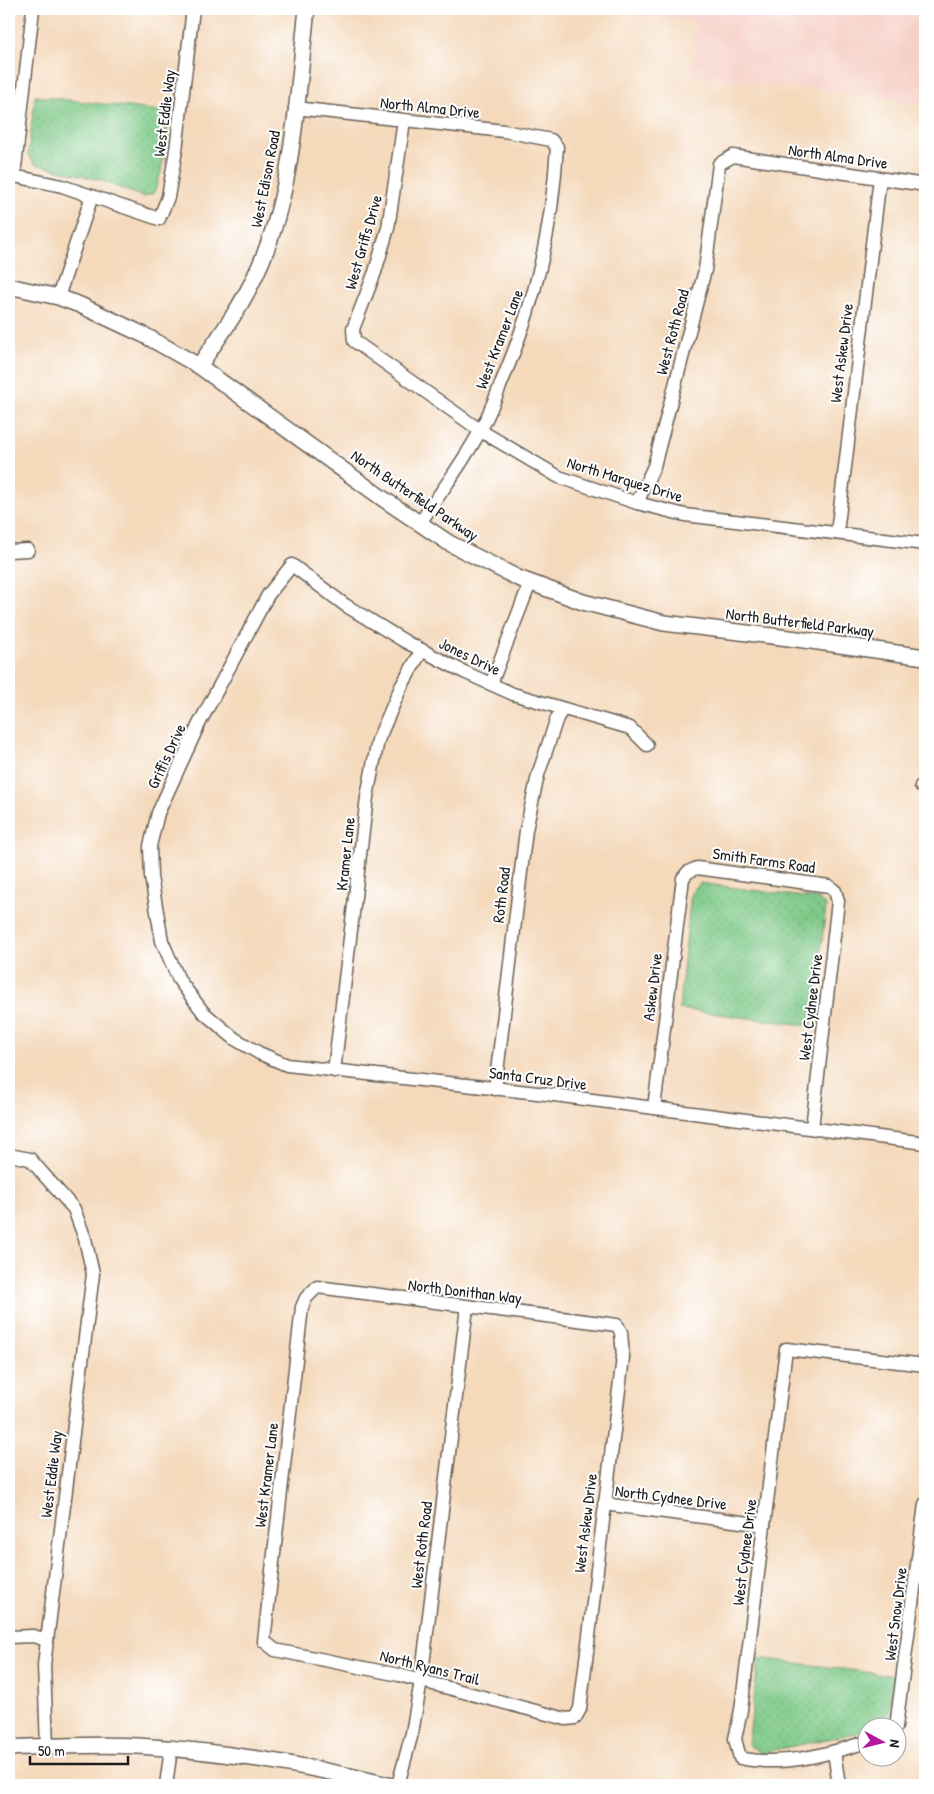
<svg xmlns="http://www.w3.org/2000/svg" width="934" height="1794" viewBox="0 0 934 1794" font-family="'Patrick Hand',sans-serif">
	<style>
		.built { fill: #f7d1c8 }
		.park { fill: url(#park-dots); stroke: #4d7252 }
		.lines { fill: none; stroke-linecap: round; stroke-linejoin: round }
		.minor-casing { stroke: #685e54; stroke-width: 15 }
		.tertiary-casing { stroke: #685e54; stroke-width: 18 }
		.minor { stroke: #fff; stroke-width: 12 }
		.tertiary { stroke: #fff; stroke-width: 15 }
		.labels { text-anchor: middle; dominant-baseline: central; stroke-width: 4; stroke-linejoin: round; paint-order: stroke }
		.street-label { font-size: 16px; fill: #1c1c1c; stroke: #fff }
	</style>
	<defs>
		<pattern id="park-dots" width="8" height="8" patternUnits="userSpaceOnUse" patternTransform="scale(1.25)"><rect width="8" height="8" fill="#7ec987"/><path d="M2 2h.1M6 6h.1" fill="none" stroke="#6cac74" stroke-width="1.8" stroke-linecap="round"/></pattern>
	</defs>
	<rect width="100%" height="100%" fill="#fff"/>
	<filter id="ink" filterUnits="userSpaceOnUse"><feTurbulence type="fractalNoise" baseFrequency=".02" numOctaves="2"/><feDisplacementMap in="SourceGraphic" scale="10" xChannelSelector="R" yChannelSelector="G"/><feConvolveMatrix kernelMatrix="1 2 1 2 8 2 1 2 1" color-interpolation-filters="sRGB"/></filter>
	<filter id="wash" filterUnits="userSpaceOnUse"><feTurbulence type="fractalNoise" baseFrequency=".0096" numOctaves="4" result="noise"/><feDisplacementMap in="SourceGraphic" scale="20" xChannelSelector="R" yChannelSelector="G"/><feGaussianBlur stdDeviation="1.12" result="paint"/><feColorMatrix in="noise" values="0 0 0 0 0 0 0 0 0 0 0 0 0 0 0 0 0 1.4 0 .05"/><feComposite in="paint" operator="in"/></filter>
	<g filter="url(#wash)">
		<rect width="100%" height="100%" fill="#f4d9bb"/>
		<path class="built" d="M572,9H925V104L691,75L695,20Z"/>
		<g class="park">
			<path d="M35,96L170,112L161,172L154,193L143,197L100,180L35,164L28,155Z"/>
			<path d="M700,883L819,899L826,906L812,1026L679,1009L691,893Z"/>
			<path d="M759,1658L895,1676L887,1726H866V1731L760,1753L748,1744Z"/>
		</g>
	</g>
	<g filter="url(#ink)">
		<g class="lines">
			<defs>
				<g id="minor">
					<path d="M295,108L504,131L551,140L557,147C552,232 536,300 503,379C496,396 489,415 480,431C463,463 440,493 420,523"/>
					<path d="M404,121L388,228L375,272L353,329L354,341L481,431L559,477L637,503L685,515L925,544"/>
					<path d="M9,175L62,186L159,219L168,197L176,150L193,9"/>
					<path d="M14,176L33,9"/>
					<path d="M58,297L92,196"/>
					<path d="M637,503L654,466L705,270L719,164L733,156L925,185"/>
					<path d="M837,533L880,178"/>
					<path d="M9,551L28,550"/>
					<path d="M491,684L530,583"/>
					<path d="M647,745L630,728L513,694L464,672L406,642L345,605L292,565L268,595L199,724L158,813L150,846L151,877L162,941L179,980L203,1012L235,1039L259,1053L287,1065L546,1094L925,1143"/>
					<path d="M921,786L925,785"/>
					<path d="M334,1071L367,797L378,740L401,687L422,650"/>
					<path d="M495,1089L526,830L538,775L557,718L563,709"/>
					<path d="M654,1108L683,878L688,872L697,868L829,886L835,891L838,901L812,1128"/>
					<path d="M9,1155L30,1159L74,1209L85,1239L93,1274L44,1665L47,1747"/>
					<path d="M317,1287L617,1325L621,1332L623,1357L580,1709L575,1718L566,1719L399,1675L275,1650L264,1641L302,1307L306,1298Z"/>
					<path d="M604,1504L764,1525"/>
					<path d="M9,1637L33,1636L47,1640"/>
					<path d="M896,1727L925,1504"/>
					<path d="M866,1742C826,1755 781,1767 740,1758L735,1739L741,1710L786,1349L925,1365"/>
					<path d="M834,1752L839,1785"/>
					<path d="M166,1785L171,1749"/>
					<path d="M398,1785L412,1733L421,1681L467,1307"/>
				</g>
				<g id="tertiary">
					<path d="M9,286L58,297L80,305L144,335L199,366L382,498L449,543L518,578L583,602L664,623L797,639L925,657"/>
					<path d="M199,366C219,337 240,309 255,276C294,196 297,96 307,9"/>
					<path d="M9,1748C52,1746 95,1744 138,1746C223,1751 306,1765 388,1785"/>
				</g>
			</defs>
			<use href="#minor" class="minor-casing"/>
			<use href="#tertiary" class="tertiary-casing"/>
			<use href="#minor" class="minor"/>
			<use href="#tertiary" class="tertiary"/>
		</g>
	</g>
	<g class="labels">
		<g class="street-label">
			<text transform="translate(430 107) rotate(6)">North Alma Drive</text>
			<text transform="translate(164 113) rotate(-83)">West Eddie Way</text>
			<text transform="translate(838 156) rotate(8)">North Alma Drive</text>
			<text transform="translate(265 179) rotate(-79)">West Edison Road</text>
			<text transform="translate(363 242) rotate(-74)">West Griffs Drive</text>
			<text transform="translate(672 332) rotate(-75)">West Roth Road</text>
			<text transform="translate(499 339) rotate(-69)">West Kramer Lane</text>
			<text transform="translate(841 353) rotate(-83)">West Askew Drive</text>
			<text transform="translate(625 479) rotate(17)">North Marquez Drive</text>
			<text transform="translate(415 495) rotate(34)">North Butterfield Parkway</text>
			<text transform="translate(800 622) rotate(7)">North Butterfield Parkway</text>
			<text transform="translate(470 656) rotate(26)">Jones Drive</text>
			<text transform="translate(166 756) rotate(-65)">Griffis Drive</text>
			<text transform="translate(345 854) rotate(-84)">Kramer Lane</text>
			<text transform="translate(764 860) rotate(8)">Smith Farms Road</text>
			<text transform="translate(501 895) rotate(-83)">Roth Road</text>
			<text transform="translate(652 987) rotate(-83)">Askew Drive</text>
			<text transform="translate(810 1007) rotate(-83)">West Cydnee Drive</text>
			<text transform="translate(538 1078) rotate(7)">Santa Cruz Drive</text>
			<text transform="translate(465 1291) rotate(7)">North Donithan Way</text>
			<text transform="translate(51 1474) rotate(-83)">West Eddie Way</text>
			<text transform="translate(266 1475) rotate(-83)">West Kramer Lane</text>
			<text transform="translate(671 1497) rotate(7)">North Cydnee Drive</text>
			<text transform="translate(585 1523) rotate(-83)">West Askew Drive</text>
			<text transform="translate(421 1545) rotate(-83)">West Roth Road</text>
			<text transform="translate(744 1552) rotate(-83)">West Cydnee Drive</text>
			<text transform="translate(895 1614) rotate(-83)">West Snow Drive</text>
			<text transform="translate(430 1667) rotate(14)">North Ryans Trail</text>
		</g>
	</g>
	<rect width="934" height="1794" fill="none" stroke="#fff" stroke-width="30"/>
	<g transform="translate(882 1742) rotate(97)"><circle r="24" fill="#ffffff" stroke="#a4a4a4"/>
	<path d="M0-4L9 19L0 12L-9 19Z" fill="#b5179e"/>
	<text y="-8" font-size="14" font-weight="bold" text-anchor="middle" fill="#1c1c1c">N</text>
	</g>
	<path d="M30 1756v8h98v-8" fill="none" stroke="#1c1c1c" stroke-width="2.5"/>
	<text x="38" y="1756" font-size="15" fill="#1c1c1c" stroke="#ffffff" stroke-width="4" paint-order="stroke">50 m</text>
</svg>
